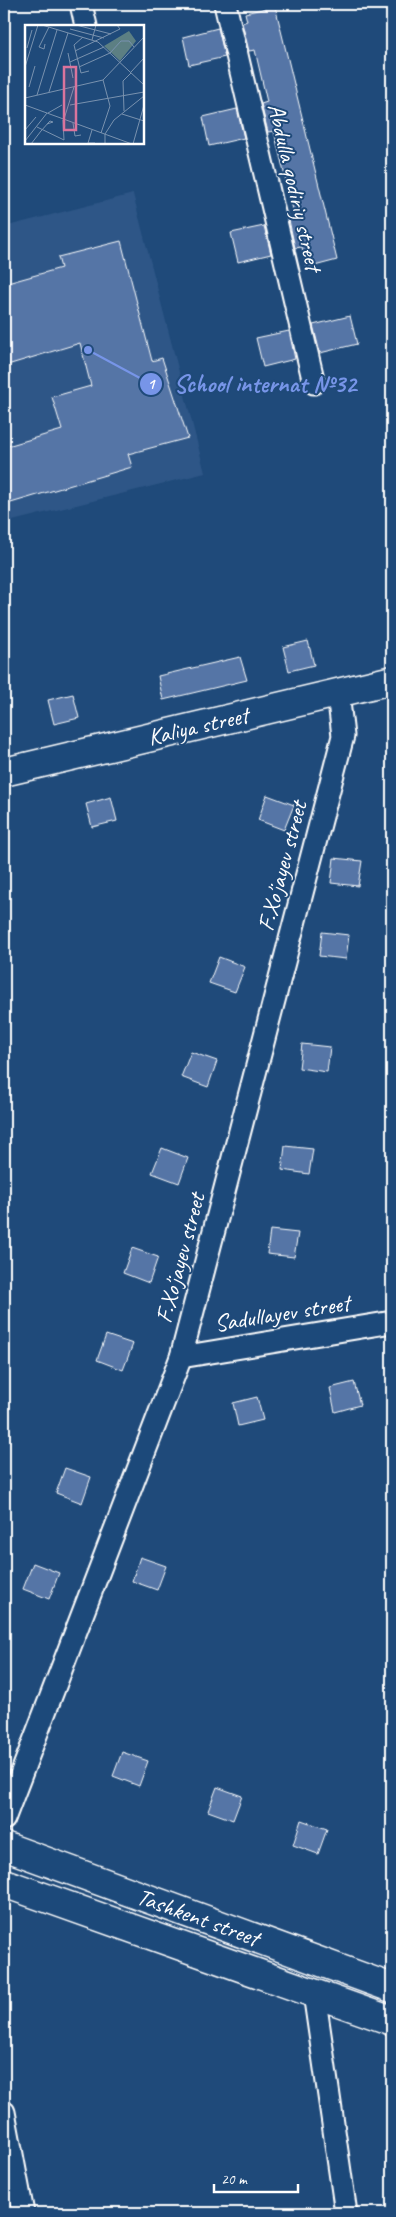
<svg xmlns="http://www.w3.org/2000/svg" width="396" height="2217" viewBox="0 0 396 2217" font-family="Caveat,sans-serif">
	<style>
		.built { fill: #2f5787 }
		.building { fill: #5475a6; stroke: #fff }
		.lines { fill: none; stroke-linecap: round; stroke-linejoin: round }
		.minor-casing { stroke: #fff; stroke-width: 25 }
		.secondary-casing { stroke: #fff; stroke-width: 31 }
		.primary-casing { stroke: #fff; stroke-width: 31 }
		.minor { stroke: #1f4a7a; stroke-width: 21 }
		.secondary { stroke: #1f4a7a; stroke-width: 28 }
		.primary { stroke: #1f4a7a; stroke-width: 28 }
		.labels { text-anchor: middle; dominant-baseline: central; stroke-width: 4; stroke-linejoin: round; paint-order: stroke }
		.street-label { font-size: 24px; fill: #fff; stroke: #1f4a7a }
		.inset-road { fill: none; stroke: #7992af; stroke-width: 1 }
		.view { fill: #da749d; fill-opacity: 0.15; stroke: #da749d; stroke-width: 2.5 }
		.inset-edge { fill: none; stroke: #fff; stroke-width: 2.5 }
		.leader { fill: none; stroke: #7795e8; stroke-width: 2 }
		.callout-dot { fill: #7795e8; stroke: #1f4a7a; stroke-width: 2 }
		.mark-label { font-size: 15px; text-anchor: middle; font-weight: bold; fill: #fff }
		.callout-label { font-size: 25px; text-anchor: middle; font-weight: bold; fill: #7795e8; stroke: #1f4a7a; stroke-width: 4; stroke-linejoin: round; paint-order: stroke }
	</style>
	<rect width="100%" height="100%" fill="#1f4a7a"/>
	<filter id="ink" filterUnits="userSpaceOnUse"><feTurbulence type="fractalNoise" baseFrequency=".02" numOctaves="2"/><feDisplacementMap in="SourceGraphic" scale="10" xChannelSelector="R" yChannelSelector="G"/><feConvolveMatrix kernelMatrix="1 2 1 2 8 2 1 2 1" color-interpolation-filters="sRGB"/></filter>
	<g filter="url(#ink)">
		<path class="built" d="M133,194L205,473L4,523V227Z"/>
		<g class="building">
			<path d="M275,6L337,260L307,268L302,247L295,248L289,220L295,218L274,131L268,132L261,104L267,102L255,50L249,51L242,23L247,21L245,13Z"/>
			<path d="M218,28L225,57L189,65L183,37Z"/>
			<path d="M237,109L244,138L209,146L203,117Z"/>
			<path d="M264,226L271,254L238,262L231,233Z"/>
			<path d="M121,241L152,361L162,358L188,438L128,454L132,467L4,505V447L62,430L52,397L91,386L80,343L4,366V284L61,268L58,257Z"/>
			<path d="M350,316L357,344L320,353L313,325Z"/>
			<path d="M289,331L295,359L263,367L256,338Z"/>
			<path d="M308,641L314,665L289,671L283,647Z"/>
			<path d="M240,657L247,680L163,700L158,676Z"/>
			<path d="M73,694L79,718L54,724L48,700Z"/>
			<path d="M267,795L294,805L284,830L258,820Z"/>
			<path d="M111,797L117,821L92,827L86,804Z"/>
			<path d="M334,858L362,861L358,886L331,883Z"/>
			<path d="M322,932L349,935L346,959L319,956Z"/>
			<path d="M219,957L245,967L235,992L209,983Z"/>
			<path d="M302,1044L330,1047L327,1072L299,1068Z"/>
			<path d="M191,1052L217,1061L208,1087L181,1077Z"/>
			<path d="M285,1146L313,1149L309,1174L282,1170Z"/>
			<path d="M162,1148L188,1158L179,1183L152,1173Z"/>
			<path d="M270,1230L298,1233L294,1257L267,1254Z"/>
			<path d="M132,1248L158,1257L149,1283L123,1273Z"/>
			<path d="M106,1335L133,1344L123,1370L97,1360Z"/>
			<path d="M354,1382L360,1405L335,1412L330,1388Z"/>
			<path d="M257,1397L263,1420L238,1426L233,1403Z"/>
			<path d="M65,1468L91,1477L82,1503L56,1493Z"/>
			<path d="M140,1557L166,1566L157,1590L132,1581Z"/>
			<path d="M33,1563L59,1573L49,1599L23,1589Z"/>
			<path d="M122,1752L148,1761L139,1786L113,1776Z"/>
			<path d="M217,1787L242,1796L233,1820L208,1811Z"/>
			<path d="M301,1820L327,1829L318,1854L293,1845Z"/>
		</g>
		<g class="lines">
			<defs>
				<g id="minor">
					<path d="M81,4L86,26"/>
					<path d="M225,4L314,383"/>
					<path d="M181,1357L392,1322"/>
					<path d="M4,1819L181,1357L343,736L338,693"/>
					<path d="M314,1993L346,2213"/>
					<path d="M4,2112L23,2213"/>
				</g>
				<path id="secondary" d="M4,772L392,680"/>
				<g id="primary">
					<path d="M4,1846L392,1988"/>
					<path d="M4,1883L392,2021"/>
				</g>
			</defs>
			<use href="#minor" class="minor-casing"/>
			<use href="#secondary" class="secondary-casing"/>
			<use href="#primary" class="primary-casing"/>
			<use href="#minor" class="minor"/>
			<use href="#secondary" class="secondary"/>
			<use href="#primary" class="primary"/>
		</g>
	</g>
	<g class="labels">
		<g class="street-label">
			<text transform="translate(295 187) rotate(77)">Abdulla qodiriy street</text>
			<text transform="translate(198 726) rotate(-13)">Kaliya street</text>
			<text transform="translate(282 866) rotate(-75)">F.Хo'jayev street</text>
			<text transform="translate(180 1258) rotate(-75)">F.Хo'jayev street</text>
			<text transform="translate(282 1313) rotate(-9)">Sadullayev street</text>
			<text transform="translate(198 1917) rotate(20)">Tashkent street</text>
		</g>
	</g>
	<g transform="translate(25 25)">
		<rect width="119" height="119" fill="#1f4a7a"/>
		<path d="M104,6L111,16L95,36L79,21Z" fill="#5c7f83"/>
		<path class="inset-road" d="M17,0L73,17L119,60M51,0L86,9M45,4L79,13M58,12L49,20L56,48L64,46M67,15L71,0M20,19L19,24L14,22L24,2M2,23L7,5M50,26L95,4L92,0M43,28L48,53M45,37L79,22M0,42L13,0M54,42L85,28L96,16H104L109,22M106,47L119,33M4,62L10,41M24,67L43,8M12,70L32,5M0,73L78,55L119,12M0,80L107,119M45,80L119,67M99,86L98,56L106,48M23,88L37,80M97,89L119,96M39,94L49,62M48,98L50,111L56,110M12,102L39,115L38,95M0,105L11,92M67,105L63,118H70M16,106L24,97L25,96L28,97L22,99M76,108L85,81L78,55M0,116L22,88M6,119L16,106M80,119V109L89,95L119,71M108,119L119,80"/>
		<path class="view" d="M39,42H51V105H39Z"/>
		<rect width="119" height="119" class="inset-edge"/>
	</g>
	<path class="leader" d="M88 350L151 384"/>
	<g class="callout-dot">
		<circle cx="88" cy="350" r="5"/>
		<circle cx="151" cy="384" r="12"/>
	</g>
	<g class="mark-label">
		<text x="151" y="389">1</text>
	</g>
	<g class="callout-label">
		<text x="265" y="392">School internat №32</text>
	</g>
	<rect width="396" height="2217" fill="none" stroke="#1f4a7a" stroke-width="20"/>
	<rect x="10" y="10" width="376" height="2197" fill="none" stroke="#fff" stroke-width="2" filter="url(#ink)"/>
	<path d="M214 2184v8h84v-8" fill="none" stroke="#ffffff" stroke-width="2.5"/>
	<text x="221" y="2184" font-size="15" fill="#ffffff" stroke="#1f4a7a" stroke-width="4" paint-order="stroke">20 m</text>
</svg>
